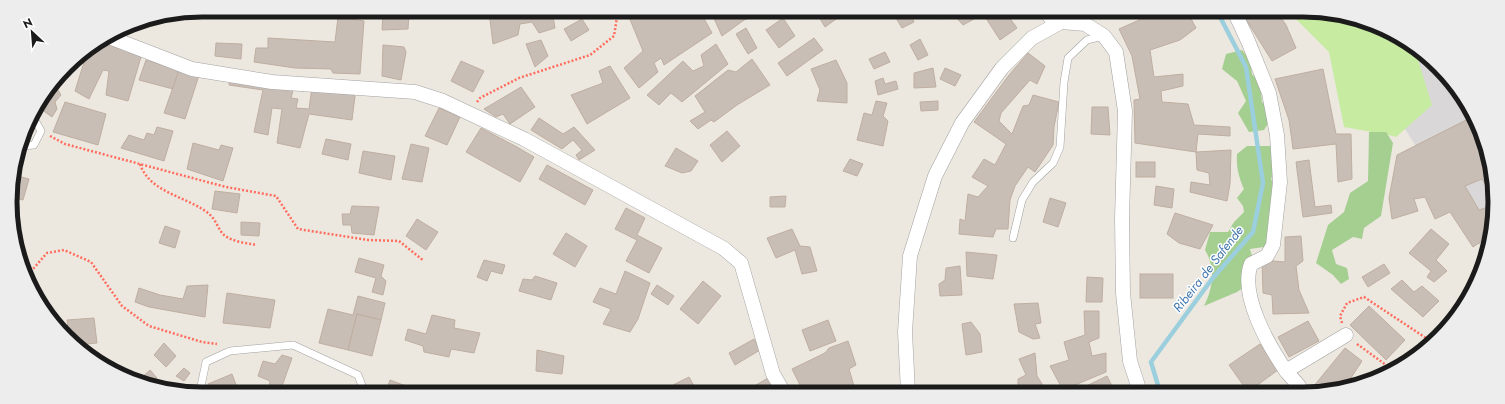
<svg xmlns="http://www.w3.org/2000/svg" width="1505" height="404" viewBox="0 0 1505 404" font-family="Jost,sans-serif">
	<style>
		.residential { fill: #d9d7d7 }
		.grass { fill: #c6eba1 }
		.forest { fill: #a4cf91 }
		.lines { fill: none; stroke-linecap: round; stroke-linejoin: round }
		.stream { stroke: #9ccfde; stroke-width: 4.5 }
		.building { fill: #c9beb5; stroke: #bfaea1 }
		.lane-casing { stroke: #a2a2a2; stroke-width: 8 }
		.street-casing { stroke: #a2a2a2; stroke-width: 15 }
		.path { stroke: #ff6d5e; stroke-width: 2.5; stroke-dasharray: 2 2; stroke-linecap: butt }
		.lane { stroke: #fff; stroke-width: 7 }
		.street { stroke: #fff; stroke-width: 14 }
		.labels { text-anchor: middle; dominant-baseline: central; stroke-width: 3; stroke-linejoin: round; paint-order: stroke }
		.water-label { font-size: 13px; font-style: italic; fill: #4379ae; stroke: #fff }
		.rim { fill: none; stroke: #1b1b1b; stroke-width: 5 }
	</style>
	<rect width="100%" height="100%" fill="#ede8df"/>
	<path class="residential" d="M1331,14H1340L1409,42L1463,95L1491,164V239L1486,255Z"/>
	<path class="grass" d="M1290,13L1340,14L1409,42L1414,47L1432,105L1396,137C1379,132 1362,131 1344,127L1329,52Z"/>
	<g class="forest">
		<path d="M1242,50L1250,60L1252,74L1260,83L1262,102L1274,114L1264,130L1249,132L1238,113L1246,101L1237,81L1222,69L1226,54Z"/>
		<path d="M1369,132H1386L1393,143L1381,216L1364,228L1362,239L1353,237L1332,250L1336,264L1347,268L1349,279L1341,284L1333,275L1316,263L1328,225L1344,212L1350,193L1368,181Z"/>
		<path d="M1247,146H1275L1286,166L1271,178L1274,188L1275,236L1264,247L1250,249L1254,263L1250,283L1237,292L1204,306C1213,288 1216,268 1205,250L1210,232H1228L1234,222L1244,212L1243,206L1237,198L1244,189C1239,178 1236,167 1237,154Z"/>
	</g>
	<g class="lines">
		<path class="stream" d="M1160,392L1151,362L1212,279L1253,232L1263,183L1246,67L1218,13"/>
	</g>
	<g class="building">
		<path d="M383,11H409L408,29L382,30Z"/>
		<path d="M552,11L555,28L539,33L532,22L520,24L518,35L493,44L489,12Z"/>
		<path d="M654,11L703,12L701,13L712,33L664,65L661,58L654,63L658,72L639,88L624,68L643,51L629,17Z"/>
		<path d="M711,12H763L744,20L722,36Z"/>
		<path d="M816,12H846L825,27Z"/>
		<path d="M908,12H909L914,22L902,28L896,18Z"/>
		<path d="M938,12H971L974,19L963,25L954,15L943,19Z"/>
		<path d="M982,12L1006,13L1017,28L1000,40Z"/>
		<path d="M1155,13H1188L1196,28L1180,40L1150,50L1154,77L1183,74V86L1161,91L1162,102L1188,104L1194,125L1230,127V136L1198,134L1196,152L1135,143L1134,100L1140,99L1132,56L1119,29Z"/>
		<path d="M1242,13H1278L1286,25L1296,48L1272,61Z"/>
		<path d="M338,17L364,21L360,74L333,73L331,69L295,68L254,62L256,48H268V38L335,42Z"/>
		<path d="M783,18L795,36L779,48L766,30Z"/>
		<path d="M582,19L589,30L571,41L564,29Z"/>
		<path d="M746,28L757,48L748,54L736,34Z"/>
		<path d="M814,38L823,50L787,76L778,63Z"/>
		<path d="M106,39L141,57L128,101L106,95L109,71L103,70L89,99L75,91L85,59L84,53Z"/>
		<path d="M920,39L928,55L918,60L910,45Z"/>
		<path d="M541,40L548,56L535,67L526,44Z"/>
		<path d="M216,43L242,44L241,59L215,56Z"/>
		<path d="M716,44L728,64L682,102L671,93L659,105L647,95L683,61L693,71L704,66L701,55Z"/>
		<path d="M383,45L404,47L406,52L401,80L382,76Z"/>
		<path d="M885,52L890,62L874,69L869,59Z"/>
		<path d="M1028,53L1045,66L1037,84L1030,80L1001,113L999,121L1012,134L1023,106L1029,105L1033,95L1059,102L1054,127L1053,145L1035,172L1028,167L1015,186L1010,200L1008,229H996L993,237L959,234L960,219L965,221L968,194L978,197L988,186L972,177L984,159L995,165L1006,144L974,122L1009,75Z"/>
		<path d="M752,59L770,85L737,105L714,122L711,120L698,129L690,121L705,112L695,96L728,70L736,72Z"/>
		<path d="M146,60L179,70L173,89L139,80Z"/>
		<path d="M836,60L847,83V103L817,101L820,90L811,69Z"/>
		<path d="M461,61L484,71L473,92L451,81Z"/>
		<path d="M610,66L630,98L587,124L571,95L603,83L599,71Z"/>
		<path d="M933,68L936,87L914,88V73Z"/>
		<path d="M945,68L961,75L955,86L940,79Z"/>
		<path d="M201,69L185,119L164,113L179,70Z"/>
		<path d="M1323,69L1336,134H1351L1352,179L1338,182L1336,144L1293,149L1289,120L1275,79Z"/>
		<path d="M231,73L294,87L291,98L298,99L296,108L309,109L312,87L350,92L355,96L352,120L309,114L300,148L277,143L282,109L272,108L268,135L254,132L263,90L229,85Z"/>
		<path d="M883,78L885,84L896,81L898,89L878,95L875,81Z"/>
		<path d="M55,85L61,95L55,102L57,109L52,117L38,107Z"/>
		<path d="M521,87L535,107L510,124L503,114L496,117L484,109Z"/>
		<path d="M876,101L887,103L883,116L888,121L883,146L857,140L864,113L872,115Z"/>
		<path d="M938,101V110L921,111L920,102Z"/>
		<path d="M65,102L106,114L98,145L53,132Z"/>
		<path d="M1092,107H1108L1110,135L1091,134Z"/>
		<path d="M439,108L460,117L447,145L425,136Z"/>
		<path d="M1472,117L1491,164V194L1482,179L1465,186L1479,210L1488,207L1491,212V235L1473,247L1450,212L1435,219L1425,197L1414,199L1418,211L1392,219L1389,198L1397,155Z"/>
		<path d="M539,118L563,134L574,127L595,150L579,160L576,155L582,150L573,140L562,149L531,130Z"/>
		<path d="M157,127L173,131L164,161L121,148L129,135L144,140L147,133L154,135Z"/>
		<path d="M481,128L517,147L534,157L520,182L466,152Z"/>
		<path d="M727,131L740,146L722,162L710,145Z"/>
		<path d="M326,139L351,144L348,160L322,154Z"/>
		<path d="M193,143L219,150L221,145L233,148L223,181L187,169Z"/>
		<path d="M411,144L429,148L422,182L402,179Z"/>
		<path d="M676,148L698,161L691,171L682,173L665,166Z"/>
		<path d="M1231,150L1230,184L1227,201L1190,192L1191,182L1210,185L1209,173L1197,170L1196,152Z"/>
		<path d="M363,151L395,156L391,180L359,173Z"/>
		<path d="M850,159L863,164L857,176L843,171Z"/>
		<path d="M1309,160L1315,207L1331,205L1332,213L1303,217L1296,162Z"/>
		<rect x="1136" y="162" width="19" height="15"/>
		<path d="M547,165L593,190L585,205L539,179Z"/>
		<path d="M14,175L29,179L23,200L11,197L10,189Z"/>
		<path d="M1156,186L1174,189L1172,208L1154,205Z"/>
		<path d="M215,191L240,194L237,213L212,209Z"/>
		<path d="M786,196L785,207H770V197Z"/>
		<path d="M1050,198L1066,203L1058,227L1043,222Z"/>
		<path d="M352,206L379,207L374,235L352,233L351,225H343L342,214H350Z"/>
		<path d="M626,208L645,218L637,235L662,248L649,273L626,261L637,240L615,229Z"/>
		<path d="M1175,213L1213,225L1200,249L1179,243L1167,234Z"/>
		<path d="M417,219L438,232L426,250L406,236Z"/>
		<path d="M241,222L260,223L259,236L241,235Z"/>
		<path d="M165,226L180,231L175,248L159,243Z"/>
		<path d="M792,229L800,246L810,247L817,271L802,274L795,250L776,258L767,238Z"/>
		<path d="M1431,229L1449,244L1436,260L1447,271L1434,282L1427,277L1431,271L1409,253Z"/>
		<path d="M566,233L587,246L575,267L553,254Z"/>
		<path d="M1301,236L1303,261L1296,266L1299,290L1309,313L1273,314L1272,295L1263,293L1262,260L1285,262V237Z"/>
		<path d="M966,252L997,255L993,279L967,276Z"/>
		<path d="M359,258L384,265L381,276L386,281L383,295L372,292L376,278L355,272Z"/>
		<path d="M484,260L505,265L502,274L491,271L487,281L477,277Z"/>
		<path d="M1384,264L1390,273L1368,287L1362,277Z"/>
		<path d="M960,266L962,295L940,296L939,284L945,280L946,268Z"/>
		<path d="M625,271L650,283L638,319L630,332L603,324L611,309L593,302L600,288L616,294Z"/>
		<rect x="1140" y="274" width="33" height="24"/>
		<path d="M535,276L557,283L551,300L519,291L523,279L532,280Z"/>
		<path d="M1087,277L1103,278L1102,302H1086Z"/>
		<path d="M1402,280L1414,292L1422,286L1439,301L1423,317L1391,289Z"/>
		<path d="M703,281L721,296L698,324L680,309Z"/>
		<path d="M208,285L205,317L149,307L135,302L139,288L160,295L183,299L187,286Z"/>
		<path d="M657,285L674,296L668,305L651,294Z"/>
		<path d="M227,293L275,300L270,328L223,323Z"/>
		<path d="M358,296L385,303L381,320L357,314L348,350L319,343L328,309L353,315Z"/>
		<path d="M1038,303L1041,323L1035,324L1040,338L1033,339L1019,332L1014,304Z"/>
		<path d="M1369,306L1405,340L1386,360L1350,325Z"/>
		<path d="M1084,311H1099V338L1089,342L1092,356L1106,353V372L1063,390L1050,366L1069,360L1064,342L1085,335Z"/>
		<path d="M357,314L381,320L372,356L348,350Z"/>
		<path d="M432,315L455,320L454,328L480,333L474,353L451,349L449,357L424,352L423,346L405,340L408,329L426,334Z"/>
		<path d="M94,318L97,343L78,345L69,336L67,320Z"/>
		<path d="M828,320L836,341L810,351L802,330Z"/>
		<path d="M1308,321L1319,341L1289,357L1278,337Z"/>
		<path d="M971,322L980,334L982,352L966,355L962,324Z"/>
		<path d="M754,339L760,350L735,365L729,353Z"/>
		<path d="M848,341L856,365L849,369L854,386H862L863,392L799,391L802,389L792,369L825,353L829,348Z"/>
		<path d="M164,343L176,356L166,367L154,355Z"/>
		<path d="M1260,344L1278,370L1248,392L1229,365Z"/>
		<path d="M1345,348L1362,361L1345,387L1322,392L1313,387Z"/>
		<path d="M537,350L564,356L562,374L536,371Z"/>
		<path d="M1035,353L1037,376L1047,392H1018V379L1026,375L1019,359Z"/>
		<path d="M282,355L292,358L281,389L269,387L270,381L258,376L263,361L275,364Z"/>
		<path d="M184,368L190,373L184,381L176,376Z"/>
		<path d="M150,370L157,378L150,384L139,380Z"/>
		<path d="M232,374L238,390H211L208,384Z"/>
		<path d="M1107,376L1115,392H1074Z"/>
		<path d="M689,377L697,391H676L673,385Z"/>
		<path d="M768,378L775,390L750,391L749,389Z"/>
		<path d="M390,380L406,386L426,391H386Z"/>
		<path d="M1293,386L1296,392H1280Z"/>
	</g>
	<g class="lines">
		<defs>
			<g id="lane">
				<path d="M1043,13L1052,26"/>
				<path d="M22,146L34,145L41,131L32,115"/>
				<path d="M1013,238L1022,200L1033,182L1053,163L1060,147L1064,82L1068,58L1087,40L1103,36"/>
				<path d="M199,390L201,386L206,362L230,351L293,345L358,375L364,391"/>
			</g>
			<g id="street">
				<path d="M1235,13L1248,41L1269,93L1277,135L1280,182L1273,245L1267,256L1251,264C1239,295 1269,346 1286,371"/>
				<path d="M109,37L192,69L272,82L415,92L443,101L524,139L723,248L741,263L773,374L783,391"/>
				<path d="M908,392L905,332L910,256L935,176L962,123L1002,68L1032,38L1061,22L1085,24L1104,36L1116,52L1125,111L1122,219L1123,293L1130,361L1140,392"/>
				<path d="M1302,392L1299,386L1286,371L1346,335"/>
			</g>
		</defs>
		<use href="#lane" class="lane-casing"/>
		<use href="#street" class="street-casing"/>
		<g class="path">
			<path d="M477,102L480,98L519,78L590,55L614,36L618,11"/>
			<path d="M50,136L65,144L226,187L276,196L298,229L368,240L399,241L424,261"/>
			<path d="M140,164C150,193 186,196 208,213C216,219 219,231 224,235C233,242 246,243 257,245"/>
			<path d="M26,272L33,269L47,253L64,250L91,262L122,306L149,326L202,342L217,344"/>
			<path d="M1342,323L1340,316L1347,303L1364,297L1432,342"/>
			<path d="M1357,344L1393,370"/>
		</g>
		<use href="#lane" class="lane"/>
		<use href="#street" class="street"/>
	</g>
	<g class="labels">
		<g class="water-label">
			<text transform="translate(1208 269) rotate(-52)">Ribeira de Safende</text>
		</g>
	</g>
	<path d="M0 0H1505V404H0ZM202 17H1303A185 185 0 0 1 1488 202V202A185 185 0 0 1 1303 387H202A185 185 0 0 1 17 202V202A185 185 0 0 1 202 17Z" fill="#ededed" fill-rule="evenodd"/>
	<path class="rim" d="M202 17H1303A185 185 0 0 1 1488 202V202A185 185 0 0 1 1303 387H202A185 185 0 0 1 17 202V202A185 185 0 0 1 202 17Z"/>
	<g transform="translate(32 32) rotate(334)" stroke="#ffffff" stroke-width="3" paint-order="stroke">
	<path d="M0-3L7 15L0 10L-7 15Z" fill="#1b1b1b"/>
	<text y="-6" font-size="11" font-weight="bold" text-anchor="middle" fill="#1b1b1b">N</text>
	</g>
</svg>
